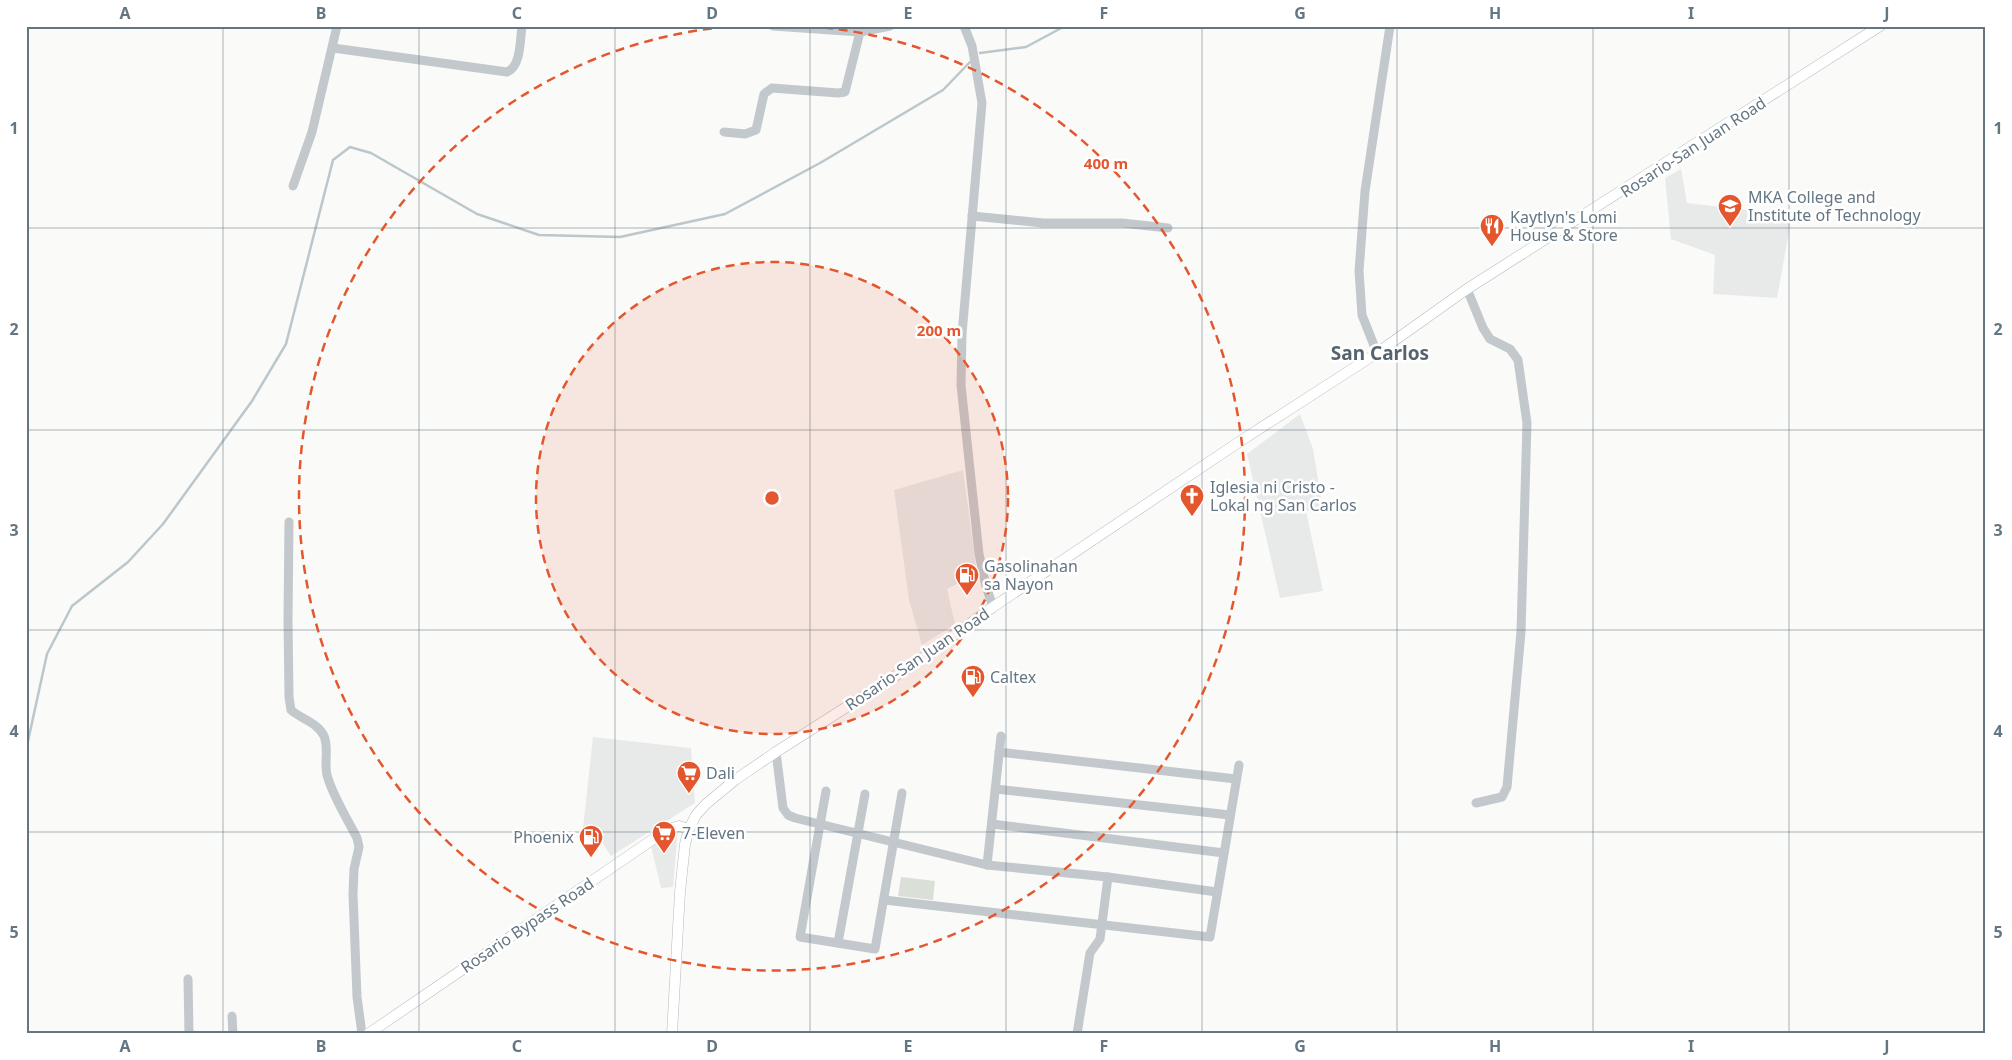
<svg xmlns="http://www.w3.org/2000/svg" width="2012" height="1060" viewBox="0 0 2012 1060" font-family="'Noto Sans',sans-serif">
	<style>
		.built { fill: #e8e9e9 }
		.green { fill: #dadfd7 }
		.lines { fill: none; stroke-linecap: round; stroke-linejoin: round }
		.stream { stroke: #bbc7cb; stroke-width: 2.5 }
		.major-casing { stroke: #b5babe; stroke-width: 11 }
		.minor { stroke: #c3c8cc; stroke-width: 9 }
		.major { stroke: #fff; stroke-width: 10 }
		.grid { fill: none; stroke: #657683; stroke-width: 1; stroke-opacity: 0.55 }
		.ring { fill: none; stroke: #e4572e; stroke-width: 2.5; stroke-dasharray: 9 6 }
		.labels { text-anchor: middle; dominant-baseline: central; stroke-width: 5; stroke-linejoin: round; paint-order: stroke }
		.street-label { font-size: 16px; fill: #657683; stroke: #fff }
		.poi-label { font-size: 16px; fill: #657683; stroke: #fff; text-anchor: start }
		.quarter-label { font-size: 19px; font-weight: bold; fill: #57646e; stroke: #fff }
		.centre { fill: #e4572e; stroke: #fff; stroke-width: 2.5 }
		.ring-label { font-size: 15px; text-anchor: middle; font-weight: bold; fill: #e4572e; stroke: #fff; stroke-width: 5; stroke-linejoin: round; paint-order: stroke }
		.neatline { fill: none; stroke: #657683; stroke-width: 2 }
		.grid-label { font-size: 16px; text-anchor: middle; font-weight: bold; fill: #657683 }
	</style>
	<rect width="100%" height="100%" fill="#fafaf8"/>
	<g class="built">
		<path d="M1681,169L1687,203L1792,215L1777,298L1713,294L1715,255L1671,239L1665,178Z"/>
		<path d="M1300,414L1313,449L1323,509L1306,511L1323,591L1280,598L1247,454Z"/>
		<path d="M963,470L977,574L947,589L955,624L922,645L909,600L894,490Z"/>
		<path d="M593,737L691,748L695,803L611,856L598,836L581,847Z"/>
		<path d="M678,830L673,887L661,888L651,846Z"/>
	</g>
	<path class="green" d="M901,877L935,881L933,900L898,896Z"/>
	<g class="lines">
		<g class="stream">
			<path d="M980,53L1026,47L1065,26"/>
			<path d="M26,750L47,654L72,606L128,562L163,524L252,401L286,344L333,160L350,147L371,153L477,214L539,235L620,237L725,214L820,163L943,90L970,62"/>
		</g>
		<defs>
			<g id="major">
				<path d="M368,1034L668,829L679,826L689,829"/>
				<path d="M672,1034L680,892L685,844L689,829L696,815L706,804L735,780L776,752L914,664L993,607L1242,440L1377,353L1467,289L1880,26"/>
			</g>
		</defs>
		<use href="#major" class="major-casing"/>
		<g class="minor">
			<path d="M773,26L860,32L890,26"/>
			<path d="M964,26L972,46L982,103L962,334L961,385L979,554L986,586L993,607"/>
			<path d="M333,48L507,72C521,67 520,40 522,26"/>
			<path d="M724,132L745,134L756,130L764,94L772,88L838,93L845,92L860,32"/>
			<path d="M293,186L312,132L337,26"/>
			<path d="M972,216L1043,223H1122L1168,228"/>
			<path d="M1467,289L1483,328L1490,339L1510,349L1518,360L1527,423L1521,632L1507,787L1502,797L1476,803"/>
			<path d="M1377,353L1362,315L1359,271L1365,191L1390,26"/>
			<path d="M289,522L288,619L289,697L291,710C301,719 317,722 324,736C329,748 324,762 327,775C333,797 347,818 357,838L359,847L354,869L353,894L357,997L362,1034"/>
			<path d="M776,752L783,808L788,815L795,818L987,865L1108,877L1217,892"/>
			<path d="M999,752L1236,779"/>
			<path d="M996,789L1230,815"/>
			<path d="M826,791L800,937L875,949L902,793"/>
			<path d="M992,824L1224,853"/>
			<path d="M987,865L1001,736"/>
			<path d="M884,900L1210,937L1239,765"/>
			<path d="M838,943L865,794"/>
			<path d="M188,979L189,1034"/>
			<path d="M232,1016L233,1034"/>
			<path d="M1077,1034L1090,953L1100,939L1108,877"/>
		</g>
		<use href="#major" class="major"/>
	</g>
	<path class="grid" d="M223,26V1034M419,26V1034M615,26V1034M810,26V1034M1006,26V1034M1202,26V1034M1397,26V1034M1593,26V1034M1789,26V1034M26,228H1986M26,430H1986M26,630H1986M26,832H1986"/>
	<circle cx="772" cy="498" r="236" fill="#e4572e" fill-opacity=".12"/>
	<g class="ring">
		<circle cx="772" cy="498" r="236"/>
		<path d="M809 26A473 473 0 1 1 735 26"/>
	</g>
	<defs>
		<symbol id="university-pin" viewBox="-11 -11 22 30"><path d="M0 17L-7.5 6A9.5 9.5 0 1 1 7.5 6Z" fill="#e4572e" stroke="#fff"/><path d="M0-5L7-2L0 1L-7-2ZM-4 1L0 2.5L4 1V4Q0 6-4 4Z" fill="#fff"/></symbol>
		<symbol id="restaurant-pin" viewBox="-11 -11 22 30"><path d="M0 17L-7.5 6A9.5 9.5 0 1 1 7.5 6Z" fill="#e4572e" stroke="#fff"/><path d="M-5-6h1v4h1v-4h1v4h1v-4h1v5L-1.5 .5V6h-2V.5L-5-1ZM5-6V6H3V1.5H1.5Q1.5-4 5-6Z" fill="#fff"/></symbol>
		<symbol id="church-pin" viewBox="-11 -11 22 30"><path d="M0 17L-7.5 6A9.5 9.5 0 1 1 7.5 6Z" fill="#e4572e" stroke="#fff"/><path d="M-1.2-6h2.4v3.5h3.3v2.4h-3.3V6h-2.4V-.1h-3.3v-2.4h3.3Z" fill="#fff"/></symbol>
		<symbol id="fuel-pin" viewBox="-11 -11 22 30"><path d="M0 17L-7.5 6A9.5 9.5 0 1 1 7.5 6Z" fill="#e4572e" stroke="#fff"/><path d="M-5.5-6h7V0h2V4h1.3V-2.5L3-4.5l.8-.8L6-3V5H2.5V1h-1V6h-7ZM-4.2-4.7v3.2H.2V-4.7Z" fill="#fff"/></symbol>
		<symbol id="supermarket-pin" viewBox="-11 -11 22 30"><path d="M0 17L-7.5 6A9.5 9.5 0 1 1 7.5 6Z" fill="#e4572e" stroke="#fff"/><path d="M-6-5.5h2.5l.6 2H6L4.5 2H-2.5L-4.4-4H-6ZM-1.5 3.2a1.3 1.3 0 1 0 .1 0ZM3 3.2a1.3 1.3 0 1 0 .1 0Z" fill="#fff"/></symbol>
	</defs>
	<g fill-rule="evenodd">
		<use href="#university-pin" x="1716" y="192" width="28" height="38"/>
		<use href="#restaurant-pin" x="1478" y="212" width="28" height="38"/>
		<use href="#church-pin" x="1178" y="482" width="28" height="38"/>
		<use href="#fuel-pin" x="953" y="561" width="28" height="38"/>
		<use href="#fuel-pin" x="959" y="663" width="28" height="38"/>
		<use href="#supermarket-pin" x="675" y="759" width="28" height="38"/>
		<use href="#supermarket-pin" x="650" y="819" width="28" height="38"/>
		<use href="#fuel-pin" x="577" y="823" width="28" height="38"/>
	</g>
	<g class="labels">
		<g class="street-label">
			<text transform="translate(1693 147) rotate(-33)">Rosario-San Juan Road</text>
			<text transform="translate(917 659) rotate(-34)">Rosario-San Juan Road</text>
			<text transform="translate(527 925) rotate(-34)">Rosario Bypass Road</text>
		</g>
		<g class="poi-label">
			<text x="1748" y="197">MKA College and<tspan x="1748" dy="18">Institute of Technology</tspan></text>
			<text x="1510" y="217">Kaytlyn's Lomi<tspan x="1510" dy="18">House &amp; Store</tspan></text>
			<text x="1210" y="487">Iglesia ni Cristo -<tspan x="1210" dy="18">Lokal ng San Carlos</tspan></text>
			<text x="984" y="566">Gasolinahan<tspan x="984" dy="18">sa Nayon</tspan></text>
			<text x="990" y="677">Caltex</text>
			<text x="706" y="773">Dali</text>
			<text x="682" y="833">7-Eleven</text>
			<text x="574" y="837" text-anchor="end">Phoenix</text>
		</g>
		<g class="quarter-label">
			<text x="1380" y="353">San Carlos</text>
		</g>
	</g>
	<circle cx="772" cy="498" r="8" class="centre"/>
	<g class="ring-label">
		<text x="1106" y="169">400 m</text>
		<text x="939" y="336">200 m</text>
	</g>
	<rect width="2012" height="1060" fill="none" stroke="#ffffff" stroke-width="55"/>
	<rect x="28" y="28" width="1956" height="1004" class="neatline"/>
	<g class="grid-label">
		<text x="125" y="19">A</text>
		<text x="321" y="19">B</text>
		<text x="517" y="19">C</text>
		<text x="712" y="19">D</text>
		<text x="908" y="19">E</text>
		<text x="1104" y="19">F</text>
		<text x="1300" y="19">G</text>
		<text x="1495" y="19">H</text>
		<text x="1691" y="19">I</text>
		<text x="1887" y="19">J</text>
		<text x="14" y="134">1</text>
		<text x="1998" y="134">1</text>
		<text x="14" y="335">2</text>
		<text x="1998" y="335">2</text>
		<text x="14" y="536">3</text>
		<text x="1998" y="536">3</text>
		<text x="14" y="737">4</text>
		<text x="1998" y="737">4</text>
		<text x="14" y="938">5</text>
		<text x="1998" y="938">5</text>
		<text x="125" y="1052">A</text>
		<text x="321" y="1052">B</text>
		<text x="517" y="1052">C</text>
		<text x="712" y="1052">D</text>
		<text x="908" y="1052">E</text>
		<text x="1104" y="1052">F</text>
		<text x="1300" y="1052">G</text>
		<text x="1495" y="1052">H</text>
		<text x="1691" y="1052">I</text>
		<text x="1887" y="1052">J</text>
	</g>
</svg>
